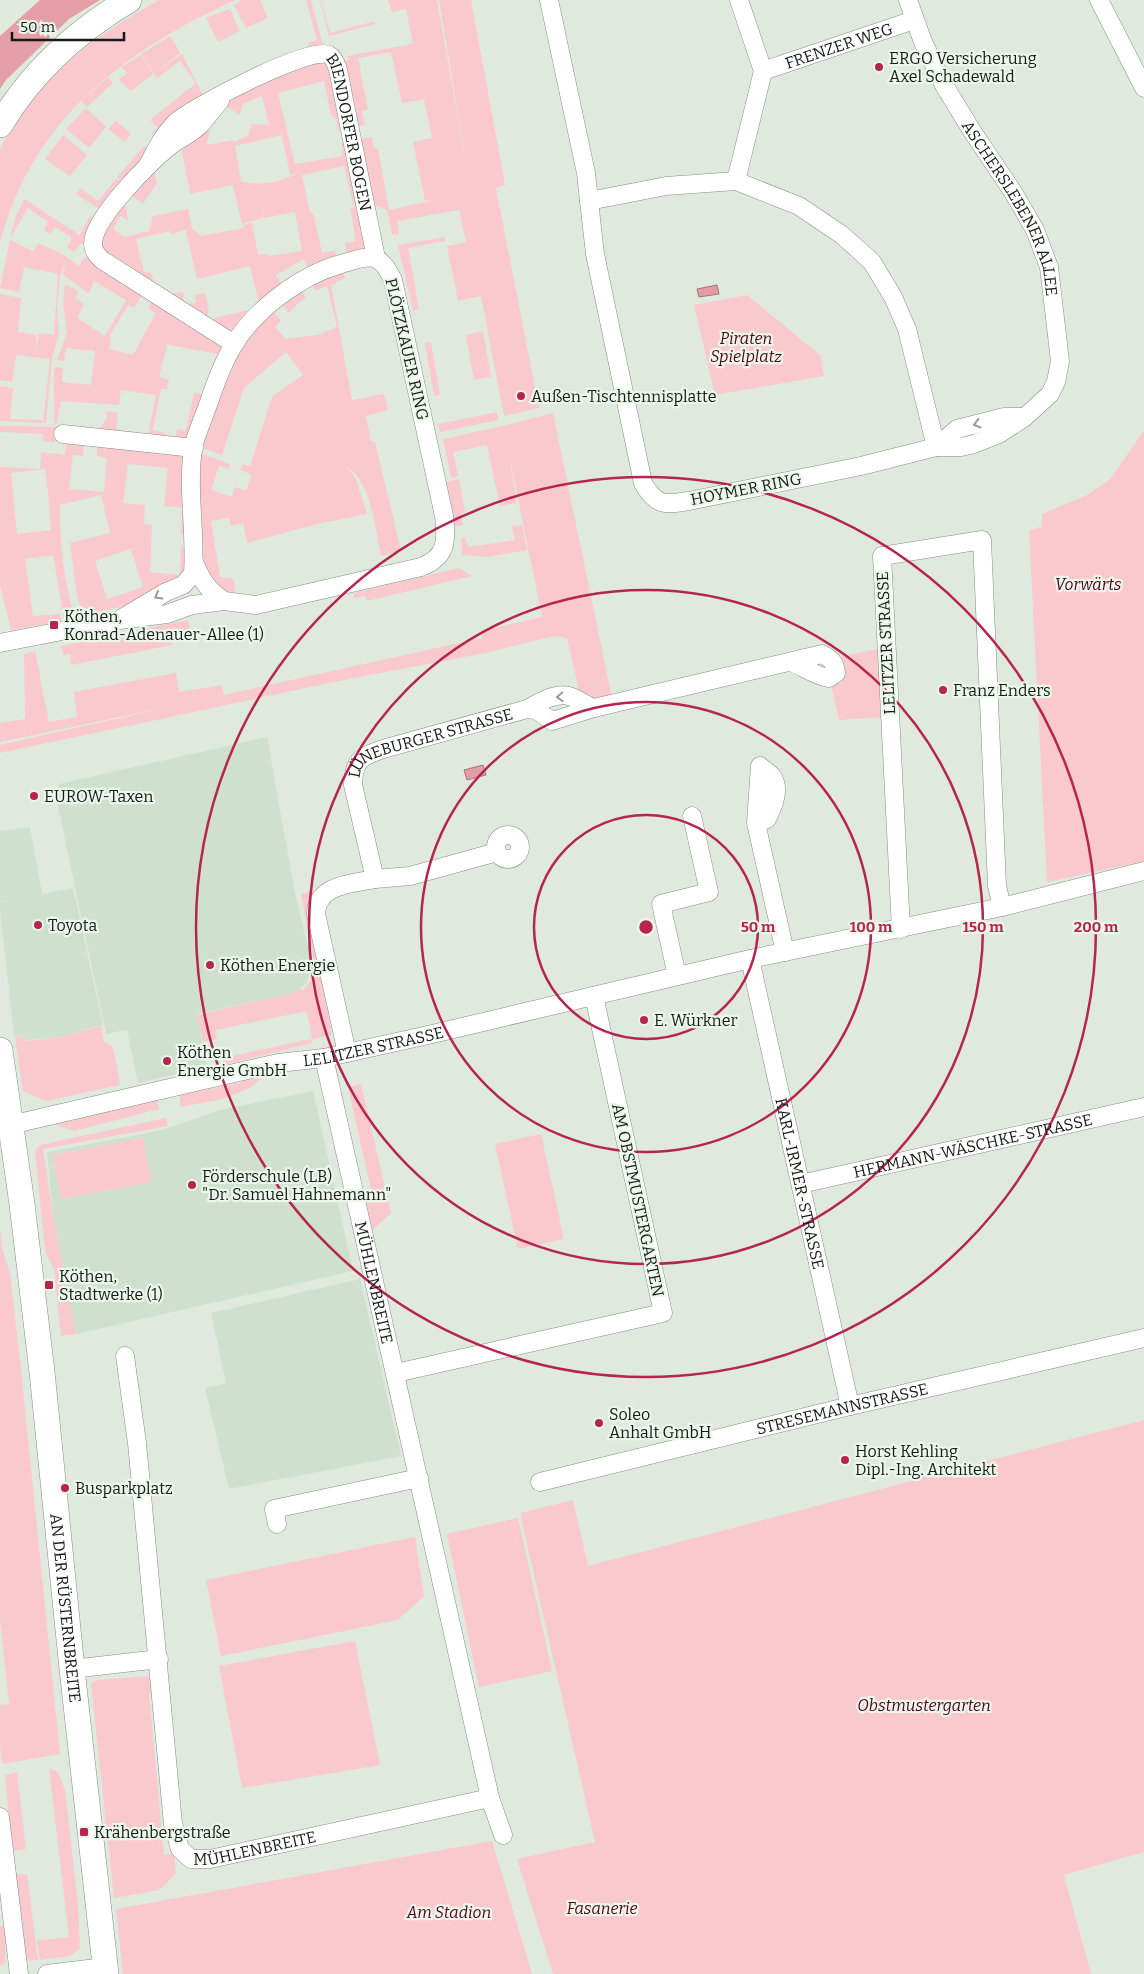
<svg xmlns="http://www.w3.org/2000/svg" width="1144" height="1974" viewBox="0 0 1144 1974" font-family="Bitter,serif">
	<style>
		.built { fill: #d0e0cf }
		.green { fill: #fac9ce; fill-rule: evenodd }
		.forest { fill: #e49fa7 }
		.water { fill: #e19ca4; stroke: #a4757a }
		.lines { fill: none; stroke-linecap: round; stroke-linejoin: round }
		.minor-casing { stroke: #858e84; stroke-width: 19 }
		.secondary-casing { stroke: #858e84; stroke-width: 26 }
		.minor { stroke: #fff; stroke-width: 18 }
		.secondary { stroke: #fff; stroke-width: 25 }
		.oneway { stroke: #979897 }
		.ring { fill: none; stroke: #b6254d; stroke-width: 2.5 }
		.poi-dot { fill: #b6254d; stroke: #ecf7eb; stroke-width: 2 }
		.labels { text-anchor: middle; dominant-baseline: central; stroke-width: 4.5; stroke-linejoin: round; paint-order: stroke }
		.street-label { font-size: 16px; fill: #171b17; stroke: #ecf7eb }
		.poi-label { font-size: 16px; fill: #171b17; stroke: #ecf7eb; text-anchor: start }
		.park-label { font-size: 16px; font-style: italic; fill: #54001b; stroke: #ecf7eb }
		.centre { fill: #b6254d; stroke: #ecf7eb; stroke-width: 2.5 }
		.ring-label { font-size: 15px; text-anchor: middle; font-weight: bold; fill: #b6254d; stroke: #ecf7eb; stroke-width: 4.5; stroke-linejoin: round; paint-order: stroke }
	</style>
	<rect width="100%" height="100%" fill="#dfe9de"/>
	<g class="built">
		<path d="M267,737L294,888L311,962L310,973L306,983L294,993L197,1014L207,1067L138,1083L127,1030L106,1034L56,797L59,784Z"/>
		<path d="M30,827L42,893L38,895L73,888L103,1025L60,1037L24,1040L23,1035L14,1036L0,909V902L7,901H0V831Z"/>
		<path d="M313,1091L353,1271L76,1334L53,1217L47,1152L143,1134L168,1128L220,1110Z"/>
		<path d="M360,1279L401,1456L229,1489L205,1388L226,1383L211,1313Z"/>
	</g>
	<g class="green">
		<path d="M159,0H235C123,52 33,118 0,243V149C33,82 95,35 159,0Z"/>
		<path d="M242,0H260L268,18L246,28L234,5Z"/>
		<path d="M306,0H311L323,45L310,49L308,43L317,40Z"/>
		<path d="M320,0H326L321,1L330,33L375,21V24L329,36Z"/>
		<path d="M388,0H437L467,168L439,0H471L505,185L496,188L539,408L504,416L481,296L458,301L447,246L466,242L459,210L397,221L399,234L392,235L387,210L377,206L366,208L353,141L372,137L374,149H378L389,210L434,200L425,201L413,142L432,138L424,99L402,103L391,52L358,58L368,110L362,111L365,125L350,128L345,103L349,128L338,130L336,119L331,115L324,81L278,93L295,164L343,156L341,143L352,141L363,206L354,207L344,166L302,175L309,209L314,216L322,253L335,251L338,265L329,269L342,264L345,278L331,285L352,400L384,394L388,410L366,416L371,441L375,442L401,551L381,556C376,531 373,502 360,480C357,474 350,470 346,466L356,479L367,514L317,524L247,543L243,523L230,526L229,518L211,521L220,577L234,579L236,602C190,598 193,547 193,512L221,505L193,512L192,476V534H181L182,508L164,506L168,468L128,464L123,503L145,505L144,524L152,525L150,572L180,575L181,547L193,548V571C186,572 185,576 180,579C170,586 157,590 146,594L143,589L145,596L125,606L84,615L77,597L70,543L110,533L101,495L60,505C59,542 64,582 75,617L64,620L53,555L49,502H51L49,501L45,469L11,473L17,534L51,530L53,555L25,559L33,616L60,614L61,621L11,630L0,585V467L40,469L41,452L65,455L67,442L84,444L83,456L73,455L69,489L104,492L107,458L97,456C98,444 97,427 107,419V411L118,413L116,429L148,436L156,395L121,390L119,405L61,401L57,424L54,423V367L63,368L62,382L91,385L95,351L66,348L64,361L57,360L67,333L63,304L65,284L78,291L75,298L84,304L77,318L105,336L126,300L94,281L97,273L89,294L63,274L66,259L60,277L57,307L59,334L52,359L46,423H43L50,359L16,355L12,382L0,380V294L21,298L18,332L36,335V352L39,333L54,335L58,274L24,267L19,292L0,288L10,240L33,251L38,243L59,252L79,266L85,257L90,261L97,255L94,242L80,244L74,252L67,247L72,238L55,227L50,234L44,230L48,222L28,208L10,239L15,218L24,199L80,235L90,216L102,224L118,200L125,205L128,220L120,216L113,229L125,237L149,231L153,216L188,209L192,229L202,236L244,228V225L252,223L258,254H267L268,256L302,251L295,212L264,218L263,210V218L242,224L233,185L190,194L182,151L206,128L210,132L206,145L233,140L234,142L249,135L252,124L269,125L262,96L243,104L240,115L219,102C243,78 286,62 318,53C326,54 331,56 335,63L350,60L347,56L413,44L406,9L392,12ZM282,135L290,175L297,173C283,182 256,187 241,181L235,146ZM190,229L186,231L197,279L250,266L260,308L218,317L203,324L234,343C247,327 261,311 277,298L289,313L299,302L306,299L299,284L285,292L276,275L304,259L312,277L310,278L315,291L327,286L337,327L318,335L286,339L275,327L281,320L268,306L235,344L221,369L200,427L220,369L234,344L173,306L170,316L172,305L155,294L148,309L156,313L133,355L109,349L111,338L109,337L128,305L134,308L146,288L149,289L155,285L151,273L144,272L136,239L170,231L171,234ZM164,344L218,354L206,395L194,393L186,430L177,429L174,446L163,444L165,433L153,430L161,389H167L169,380L159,377L167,346ZM286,352L303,375L272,397L250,466L243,464L241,470L252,475L246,490L235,487L232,497L211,490L219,466L228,469L230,464L193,451L194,445L222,455L244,388ZM137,548L131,550L143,587L107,599L95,561L130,549Z"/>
		<path d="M230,9L239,31L218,42L206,18Z"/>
		<path d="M170,36L180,53L157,71L182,54L207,103L158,138L152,133L158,128L150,120L196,83L180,61L157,78L141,54Z"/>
		<path d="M141,55L153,74L131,91L119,80L127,73L122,67Z"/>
		<path d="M108,77L113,83L87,107L81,101Z"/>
		<path d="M86,108L106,127L89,148L66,129Z"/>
		<path d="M116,121L131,133L125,142L108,129Z"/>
		<path d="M63,135L87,155L70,176L45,159Z"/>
		<path d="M144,146L153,155L154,172L157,183L143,204L125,190L101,210L76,194L80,188L98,201L116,179L121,181L117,177Z"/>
		<path d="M350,207L358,209L376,257L348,262L345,243L356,241Z"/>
		<path d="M445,237V241L408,248L419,309L414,310L415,319L398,245Z"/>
		<path d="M183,292L184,304L196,303L195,295L205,293L209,312L203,324L169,294Z"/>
		<path d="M747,295L820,355L824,376L715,395L694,305Z"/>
		<path d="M483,331L491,377L474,380L466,335Z"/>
		<path d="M431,342L440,395L434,396L425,343Z"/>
		<path d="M0,386L13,388L10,419L42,420V423L0,421Z"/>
		<path d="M497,412L499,420L440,432L438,424Z"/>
		<path d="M553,413L613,703L576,699L578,686L567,638L554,636L485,653L339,681L0,753V745L177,705L0,742V723L25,719L24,654L35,651L49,722L77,717L74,692L176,673L179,692L222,685L224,695L482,638L481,631L542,617L509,454L517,503L500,506L487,445L453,452L458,476L451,478L443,439L503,426Z"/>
		<path d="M0,426L56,427L55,443L43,441V434L0,432Z"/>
		<path d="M1144,431V861L1047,882L1029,530L1042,527V514L1087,495L1110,479Z"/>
		<path d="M459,479L465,512L461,514L463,525L446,528L438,484Z"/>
		<path d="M522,525L527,550L488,557L462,555L461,539L465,537L468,547L515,540L512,526Z"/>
		<path d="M459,568L472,576L367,601L365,596L354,598V593Z"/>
		<path d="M188,620L191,633L170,637L172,645L71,665L70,654L63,655L61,646Z"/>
		<path d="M882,648L885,717L839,720L831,684L842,683L843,667L840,657Z"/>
		<path d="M319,890L323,984L332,1035L312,1039L307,1011L215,1030L217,1039L203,1042L197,1015L294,993L300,988L302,991C311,982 315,975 314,962L301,894Z"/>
		<path d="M101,1026L104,1042L113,1047L120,1085L46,1101L23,1091L15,1037L23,1035L24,1041L61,1037Z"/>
		<path d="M311,1039L312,1043L224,1065L222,1058Z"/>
		<path d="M259,1074H268L248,1089L222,1099L180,1107V1095L239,1083Z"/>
		<path d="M361,1084L391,1213L370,1232L362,1196L372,1193L348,1087Z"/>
		<path d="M157,1099L159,1109L74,1131L54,1124Z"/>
		<path d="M166,1118L168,1126L43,1149L53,1217L76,1334L61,1336L54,1269L46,1254L43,1230L35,1151H38L35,1150L40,1145Z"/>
		<path d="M541,1134L564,1239L518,1249L495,1144Z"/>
		<path d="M143,1138L152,1182L61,1199L53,1155Z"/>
		<path d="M0,1229L3,1251L10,1274L21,1370L60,1754L2,1764L0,1745V1705L9,1704L0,1618Z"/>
		<path d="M1144,1420V1852L1064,1875L1091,1974H553L517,1859L595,1842L520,1513L573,1500L588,1566Z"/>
		<path d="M518,1518L552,1671L479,1687L447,1534Z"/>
		<path d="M415,1537L424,1596L398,1620L221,1656L206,1580Z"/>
		<path d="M355,1641L380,1765L242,1788L219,1666Z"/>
		<path d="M147,1676L152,1681L154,1693L149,1694L164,1855L174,1854L176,1873L160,1890L114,1898L91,1684L96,1680Z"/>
		<path d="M49,1768L58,1772L65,1790L78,1905L80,1949L70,1956L40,1960L37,1941L69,1937Z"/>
		<path d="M17,1772L26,1849L12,1851L5,1775Z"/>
		<path d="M492,1841L532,1974H123L116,1909Z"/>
		<path d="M14,1874H27L38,1960L26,1961Z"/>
		<path d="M6,1925L5,1964L0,1965V1926Z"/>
	</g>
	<path class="forest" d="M40,0H100L69,19L6,80L0,89V36Z"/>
	<g class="water">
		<path d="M717,285L719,294L699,297L697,289Z"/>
		<path d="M483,765L486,775L467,780L464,770Z"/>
	</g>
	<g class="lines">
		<defs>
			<g id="minor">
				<path d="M549,0L586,173L589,201"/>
				<path id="s1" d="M908,0L923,42L944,85L972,131L1013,192L1035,230L1049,267L1060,361L1056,382L1050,394L1025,417L999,434L974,444L961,447H936L861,466L689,501C664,505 656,506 643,483L595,254L589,201L666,186L736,181L799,206L842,235L872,262L893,297L907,329L936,447"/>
				<path d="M1099,0L1144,88"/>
				<path id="s2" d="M763,71L914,20"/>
				<path d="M220,101C213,109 207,117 200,125C192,133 181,138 171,145C151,161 94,217 93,243C93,251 97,255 102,260L234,344"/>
				<path id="s3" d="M148,165C156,150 163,135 175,123C191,108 312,44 329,55C338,60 340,80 342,90L376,258"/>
				<path d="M736,181L763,71L739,0"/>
				<path d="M63,434L194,448"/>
				<path d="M936,447L957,429L1004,417H1025"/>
				<path d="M194,562C202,581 207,589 224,601"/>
				<path d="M0,643L119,620L167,614L192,605L224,601L256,605L421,567C447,557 447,541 444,516L393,280C379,250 369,256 341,264C301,275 254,310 233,346C222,364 215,384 208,405C203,419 196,434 193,448C187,490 196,533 193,574L183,585L166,592L119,620"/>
				<path d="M527,709L536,710L552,721L594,708L822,654C831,659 835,662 836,673L829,678C815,676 804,667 791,662"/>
				<path d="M756,823L760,766C763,769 770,773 772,776C781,789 773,807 767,819L756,823L785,952"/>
				<circle cx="508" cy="847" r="12"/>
				<path d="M375,879L410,876L497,852"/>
				<path d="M901,929L882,556L982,540L997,886L1002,907"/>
				<path id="s4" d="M750,959L850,1406"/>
				<path d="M677,976L661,904L709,892L692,816"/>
				<path id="s5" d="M347,1053L316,914C317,884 352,884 375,879L353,785C354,760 360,757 383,749L527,709C540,702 557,691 572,697C580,700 586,706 594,708"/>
				<path id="s6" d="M324,1058L490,1798L503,1835"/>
				<path id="s7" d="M10,1125L278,1063L324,1058L428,1035L750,959L1002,907L1144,871"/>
				<path id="s8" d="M801,1184L1144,1107"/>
				<path id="s9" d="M125,1356L137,1443L173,1824L180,1849L191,1859H210L490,1798"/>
				<path d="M396,1373L663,1313L594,996"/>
				<path id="s10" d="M540,1482L850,1406L1144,1338"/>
				<path d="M277,1524L274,1509L419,1478"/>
				<path d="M72,1669L159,1659"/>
				<path d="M0,1817L19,1974"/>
				<path d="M47,1974L105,1967"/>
			</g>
			<g id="secondary">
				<path d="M0,125C31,73 77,31 129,0"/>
				<path id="s11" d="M0,1050L22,1204L42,1372L72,1669L106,1974"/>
			</g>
		</defs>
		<use href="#minor" class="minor-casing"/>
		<use href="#secondary" class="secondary-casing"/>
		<use href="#minor" class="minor"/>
		<use href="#secondary" class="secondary"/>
	</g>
	<defs><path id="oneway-chevron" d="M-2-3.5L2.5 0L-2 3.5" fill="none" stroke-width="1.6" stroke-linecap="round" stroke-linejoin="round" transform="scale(1.25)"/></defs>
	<g class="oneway">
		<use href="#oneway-chevron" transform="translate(977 424) rotate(166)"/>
		<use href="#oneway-chevron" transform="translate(158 596) rotate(150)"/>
		<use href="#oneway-chevron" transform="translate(560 697) rotate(177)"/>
	</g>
	<g class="ring">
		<circle cx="646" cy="927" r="112"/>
		<circle cx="646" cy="927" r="225"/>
		<circle cx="646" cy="927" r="337"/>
		<circle cx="646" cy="927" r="450"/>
	</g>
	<g class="poi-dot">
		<circle cx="879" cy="67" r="5"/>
		<circle cx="521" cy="396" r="5"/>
		<rect x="49" y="620" width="10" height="10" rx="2.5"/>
		<circle cx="943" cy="690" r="5"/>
		<circle cx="34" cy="796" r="5"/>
		<circle cx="38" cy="925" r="5"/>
		<circle cx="210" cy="965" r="5"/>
		<circle cx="644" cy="1020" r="5"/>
		<circle cx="167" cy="1061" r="5"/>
		<circle cx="192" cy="1185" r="5"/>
		<rect x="44" y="1280" width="10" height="10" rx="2.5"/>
		<circle cx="599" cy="1423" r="5"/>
		<circle cx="845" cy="1460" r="5"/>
		<circle cx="65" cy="1488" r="5"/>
		<rect x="79" y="1827" width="10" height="10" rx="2.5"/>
	</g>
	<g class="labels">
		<g class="street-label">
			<text stroke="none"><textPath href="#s2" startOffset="80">FRENZER WEG</textPath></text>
			<text stroke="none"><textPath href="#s3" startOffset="302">BIENDORFER BOGEN</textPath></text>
			<text stroke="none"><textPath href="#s1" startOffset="234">ASCHERSLEBENER ALLEE</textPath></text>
			<text transform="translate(407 349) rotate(77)">PLÖTZKAUER RING</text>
			<text transform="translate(746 489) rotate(-11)">HOYMER RING</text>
			<text transform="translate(886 643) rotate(-93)">LELITZER STRASSE</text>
			<text stroke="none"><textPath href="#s5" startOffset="411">LÜNEBURGER STRASSE</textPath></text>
			<text stroke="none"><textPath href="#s7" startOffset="372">LELITZER STRASSE</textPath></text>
			<text stroke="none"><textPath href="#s8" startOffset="176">HERMANN-WÄSCHKE-STRASSE</textPath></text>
			<text stroke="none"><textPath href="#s4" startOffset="230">KARL-IRMER-STRASSE</textPath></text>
			<text transform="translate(638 1200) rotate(78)">AM OBSTMUSTERGARTEN</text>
			<text stroke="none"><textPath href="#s6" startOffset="230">MÜHLENBREITE</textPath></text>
			<text stroke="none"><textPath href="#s10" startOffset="311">STRESEMANNSTRASSE</textPath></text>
			<text stroke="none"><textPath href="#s11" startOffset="562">AN DER RÜSTERNBREITE</textPath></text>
			<text stroke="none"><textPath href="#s9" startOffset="576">MÜHLENBREITE</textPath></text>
		</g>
		<g class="poi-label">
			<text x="889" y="58">ERGO Versicherung<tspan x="889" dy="18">Axel Schadewald</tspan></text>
			<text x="531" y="396">Außen-Tischtennisplatte</text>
			<text x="64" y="616">Köthen,<tspan x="64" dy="18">Konrad-Adenauer-Allee (1)</tspan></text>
			<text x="953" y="690">Franz Enders</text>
			<text x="44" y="796">EUROW-Taxen</text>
			<text x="48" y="925">Toyota</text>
			<text x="220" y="965">Köthen Energie</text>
			<text x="654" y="1020">E. Würkner</text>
			<text x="177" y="1052">Köthen<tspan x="177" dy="18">Energie GmbH</tspan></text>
			<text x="202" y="1176">Förderschule (LB)<tspan x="202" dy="18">"Dr. Samuel Hahnemann"</tspan></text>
			<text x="59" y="1276">Köthen,<tspan x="59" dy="18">Stadtwerke (1)</tspan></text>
			<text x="609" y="1414">Soleo<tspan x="609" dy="18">Anhalt GmbH</tspan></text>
			<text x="855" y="1451">Horst Kehling<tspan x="855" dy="18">Dipl.-Ing. Architekt</tspan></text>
			<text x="75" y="1488">Busparkplatz</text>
			<text x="94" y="1832">Krähenbergstraße</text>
		</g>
		<g class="park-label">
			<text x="746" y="338">Piraten<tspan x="746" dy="18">Spielplatz</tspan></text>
			<text x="1088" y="584">Vorwärts</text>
			<text x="924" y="1705">Obstmustergarten</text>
			<text x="602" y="1908">Fasanerie</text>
			<text x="449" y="1912">Am Stadion</text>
		</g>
	</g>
	<circle cx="646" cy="927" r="8" class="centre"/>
	<g class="ring-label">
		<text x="758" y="932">50 m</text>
		<text x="871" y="932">100 m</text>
		<text x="983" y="932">150 m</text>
		<text x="1096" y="932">200 m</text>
	</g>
	<path d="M12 32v8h112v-8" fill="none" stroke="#171b17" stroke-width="2.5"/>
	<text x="20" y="32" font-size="15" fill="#171b17" stroke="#ecf7eb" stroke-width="4" paint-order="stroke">50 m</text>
</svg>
